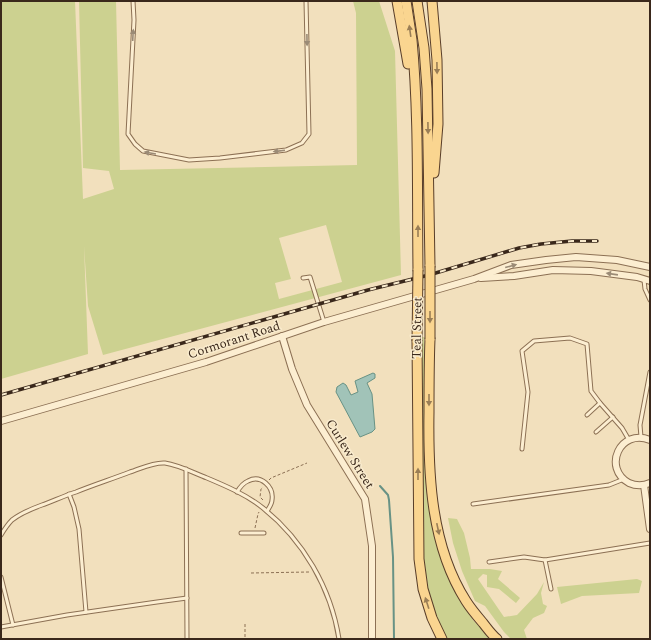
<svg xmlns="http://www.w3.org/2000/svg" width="651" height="640" viewBox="0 0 651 640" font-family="Spectral,serif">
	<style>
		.green { fill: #ccd190; fill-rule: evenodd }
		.water { fill: #a1c3b8; stroke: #689285 }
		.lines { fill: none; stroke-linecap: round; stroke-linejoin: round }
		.stream { stroke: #689285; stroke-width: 2 }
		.service-casing { stroke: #8c7054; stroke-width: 5 }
		.minor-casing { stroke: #8c7054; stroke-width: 8 }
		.primary-casing { stroke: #593e29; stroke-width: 11 }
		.path { stroke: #8c7054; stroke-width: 1; stroke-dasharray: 3 2; stroke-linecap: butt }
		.service { stroke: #fceed1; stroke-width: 3 }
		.minor { stroke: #fceed1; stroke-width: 6 }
		.primary { stroke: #fad590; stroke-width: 9 }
		.rail-casing { stroke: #3a281b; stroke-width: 3.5 }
		.rail { stroke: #f9ebcd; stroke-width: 2; stroke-dasharray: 6; stroke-linecap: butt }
		.primary-bridge-casing { stroke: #593e29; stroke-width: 11; stroke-linecap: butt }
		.primary-bridge { stroke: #fad590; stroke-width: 9 }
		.oneway { fill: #9a7e56 }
		.oneway2 { fill: #9b8b76 }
		.labels { text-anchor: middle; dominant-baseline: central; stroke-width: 3; stroke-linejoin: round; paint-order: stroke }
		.street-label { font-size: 13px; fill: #3a281b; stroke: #f9ebcd }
	</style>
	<rect width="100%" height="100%" fill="#f2e0bd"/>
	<g class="green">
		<path d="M1,1H75L83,199L114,189L109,171L83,168L79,1H116L120,170L357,165L356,13L353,1H379L395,51L401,275L103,355L88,306L84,246L88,354L1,379ZM326,225L342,282L279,299L275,283L291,279L279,238Z"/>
		<path d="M421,337H424L425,467L428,491L461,600L473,620L491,639H448C416,593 422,518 422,464C422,422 422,379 421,337Z"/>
		<path d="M448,518L457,519L464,533L470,558L471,569H490L502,571L498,579L520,598L516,603L499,589L487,587V575L483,574L478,579L504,617L517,615L537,594L544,582L541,593L543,604L547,606L544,613L533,618L524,630L527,639H511L504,632L485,606L475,601L462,571L453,543Z"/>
		<path d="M637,579L642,581L639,593L582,596L561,604L557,587Z"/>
	</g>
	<path class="water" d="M373,373L375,374V378L367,383L372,394L375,429L372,432L360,437L336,392L337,387L343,383L346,385L351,395L358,392L355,381Z"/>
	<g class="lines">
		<path class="stream" d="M380,486L388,495L389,500L393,557L394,639"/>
		<defs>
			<g id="service">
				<path d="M133,1L134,20L128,134L135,144L143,151L189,160L220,158L286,150L302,143L309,134L306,1"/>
				<path d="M303,278L310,277L324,322"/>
				<path d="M644,280L645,289L650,300"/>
				<path d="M587,415L600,403"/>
				<path d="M596,432L613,417"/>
				<path d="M641,437L640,425L650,372"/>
				<path d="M522,449L528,392L522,351L534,341L570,338L587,344L591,391L600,403L622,428L629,440"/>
				<path d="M186,469L187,639"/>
				<path d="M237,492C240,487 243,483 248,481C261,474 274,487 272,500C272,504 269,508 267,511"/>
				<path d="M69,494L74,507L79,529L86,612"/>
				<path d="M473,504L609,485L624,479"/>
				<path d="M241,533H264"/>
				<path d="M1,535C4,530 8,524 12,520C21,513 31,509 42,505C53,501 64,496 76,492C93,485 112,479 130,472C140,469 153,462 165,463C179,465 194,473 207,478C226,486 247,495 263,508C303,540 331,588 339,639"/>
				<path d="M545,560L551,589"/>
				<path d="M489,562L524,557L545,560L650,543"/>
				<path d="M1,577L13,625"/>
				<path d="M1,627L67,615L157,602L187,598"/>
			</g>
			<g id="minor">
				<path d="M481,278L514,276L553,270L591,271L637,277L650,281"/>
				<path d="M282,336L292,369L307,405L365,499L372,546V639"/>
				<path d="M1,421L206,362L324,322L474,279L511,265L546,260L576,257L617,260L650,267"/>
				<path d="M650,440C620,428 602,468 629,483C636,486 643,486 650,483"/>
				<path d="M644,485L650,529"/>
			</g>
			<g id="primary">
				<path d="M397,1L408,64"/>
				<path d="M406,1C408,14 410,27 412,40C419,116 417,193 418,270"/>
				<path d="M417,1L424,48L427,89L430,266"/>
				<path d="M432,1L437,60L438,124L434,173"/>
				<path d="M430,339C429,364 429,388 429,412C428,476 431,546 466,601C471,609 477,616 483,623C487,628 491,634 497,639"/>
				<path d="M417,341L419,559L423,589L432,618L442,639"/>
			</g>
		</defs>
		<use href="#service" class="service-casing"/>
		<use href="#minor" class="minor-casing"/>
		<use href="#primary" class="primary-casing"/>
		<g class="path">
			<path d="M269,480L271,478L307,463"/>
			<path d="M263,500L260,497L261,489L263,487"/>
			<path d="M255,528L258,514L259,512"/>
			<path d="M251,573L309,572"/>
			<path d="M245,624V639"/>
		</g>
		<use href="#service" class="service"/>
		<use href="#minor" class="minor"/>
		<use href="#primary" class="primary"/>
		<defs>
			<path id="rail" d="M1,395L368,290L429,275L519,248L541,244L572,241H597"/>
		</defs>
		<use href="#rail" class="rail-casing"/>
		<use href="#rail" class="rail"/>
		<defs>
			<g id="primary-bridge">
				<path d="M430,266V339"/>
				<path d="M417,341L418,270"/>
			</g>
		</defs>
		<use href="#primary-bridge" class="primary-bridge-casing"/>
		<use href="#primary-bridge" class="primary-bridge"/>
	</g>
	<defs><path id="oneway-solid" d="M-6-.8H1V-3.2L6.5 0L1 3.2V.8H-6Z"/></defs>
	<g class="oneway">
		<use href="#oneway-solid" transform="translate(410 31) rotate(-98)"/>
		<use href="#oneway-solid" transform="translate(437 68) rotate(89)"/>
		<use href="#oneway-solid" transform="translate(428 128) rotate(89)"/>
		<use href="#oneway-solid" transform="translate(418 231) rotate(-90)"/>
		<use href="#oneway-solid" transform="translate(430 317) rotate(90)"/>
		<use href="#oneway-solid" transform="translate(429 400) rotate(90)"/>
		<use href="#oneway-solid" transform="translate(418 474) rotate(-90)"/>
		<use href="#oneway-solid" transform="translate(438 529) rotate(78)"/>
		<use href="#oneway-solid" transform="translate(427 603) rotate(-108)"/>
	</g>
	<g class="oneway2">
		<use href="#oneway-solid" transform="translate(133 35) rotate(-87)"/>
		<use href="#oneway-solid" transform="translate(307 40) rotate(89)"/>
		<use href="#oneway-solid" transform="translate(279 151) rotate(173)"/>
		<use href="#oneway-solid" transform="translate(150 153) rotate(-170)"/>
		<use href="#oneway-solid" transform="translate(511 266) rotate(-15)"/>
		<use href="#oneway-solid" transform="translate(612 274) rotate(-172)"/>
	</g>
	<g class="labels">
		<g class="street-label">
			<text transform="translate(417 328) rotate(-89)">Teal Street</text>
			<text transform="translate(234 340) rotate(-18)">Cormorant Road</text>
			<text transform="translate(350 454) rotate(58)">Curlew Street</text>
		</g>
	</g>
	<rect width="651" height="640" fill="none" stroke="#3a281b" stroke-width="4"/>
</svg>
